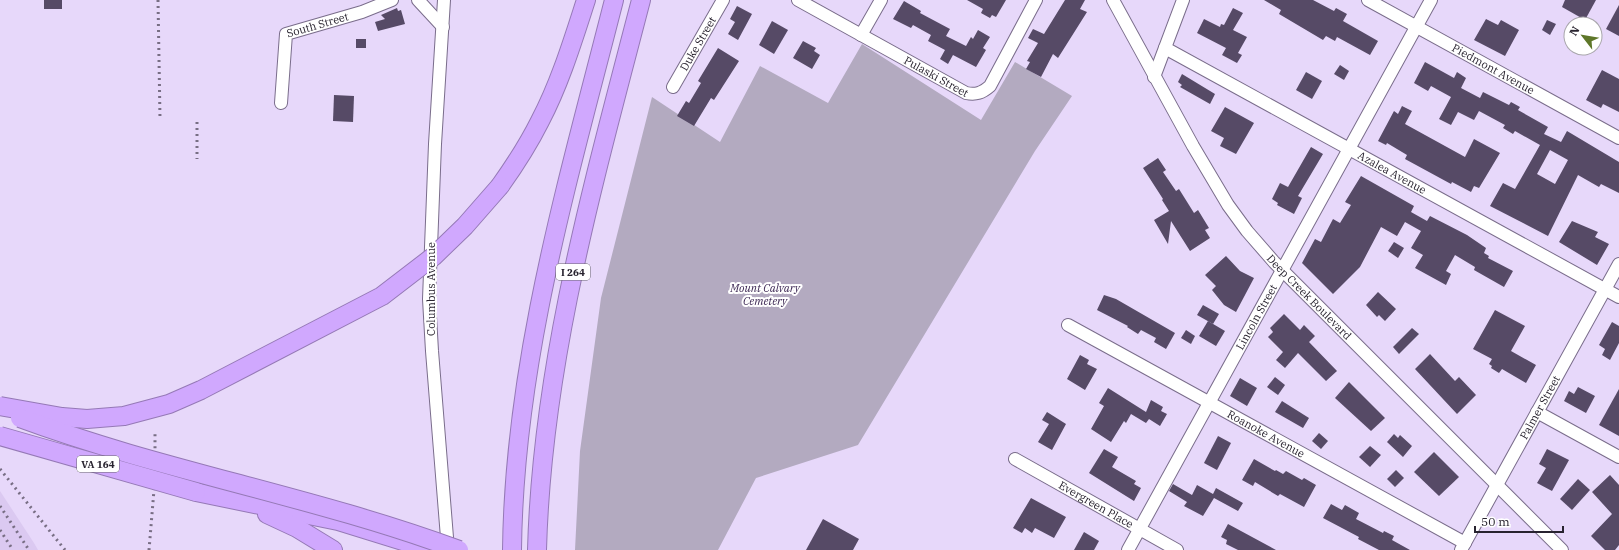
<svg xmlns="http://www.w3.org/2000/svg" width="1619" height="550" viewBox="0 0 1619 550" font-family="'IBM Plex Serif',serif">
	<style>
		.built { fill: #dbc9f1 }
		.green { fill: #b3aac0 }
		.building { fill: #564a66; fill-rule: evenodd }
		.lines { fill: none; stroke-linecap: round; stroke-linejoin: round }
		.minor-casing { stroke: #7a6d8b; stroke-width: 14 }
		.highway-casing { stroke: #9579b6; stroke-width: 20 }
		.minor { stroke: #fff; stroke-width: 12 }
		.highway { stroke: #d0a8fe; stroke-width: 18 }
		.rail { stroke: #786e84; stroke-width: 3; stroke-dasharray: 2 4; stroke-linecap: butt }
		.highway-bridge-casing { stroke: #9579b6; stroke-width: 20; stroke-linecap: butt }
		.highway-bridge { stroke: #d0a8fe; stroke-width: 18 }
		.labels { text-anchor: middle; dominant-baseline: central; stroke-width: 4; stroke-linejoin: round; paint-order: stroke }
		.shield { fill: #fff; stroke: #68656d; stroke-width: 1 }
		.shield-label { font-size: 10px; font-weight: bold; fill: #28232f }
		.street-label { font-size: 11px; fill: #28232f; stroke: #fff }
		.park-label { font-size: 11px; font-style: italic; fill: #3c2753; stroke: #fff }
	</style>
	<rect width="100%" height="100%" fill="#e7d8fa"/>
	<path class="built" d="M0,491L34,543L38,550H0Z"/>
	<path class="green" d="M862,44L981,120L1015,62L1072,96L1035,151L858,445L756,478L718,550H575L580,451L601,298L652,97L720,142L760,66L828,103Z"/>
	<g class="building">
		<rect x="44" y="0" width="18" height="9"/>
		<path d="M967,0H1006L996,17L992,15L990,18L981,13L983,9Z"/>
		<path d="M1065,0H1085L1080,9L1087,12L1058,58L1053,54L1041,77L1026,69L1030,62L1027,61L1038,43L1028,38L1033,29L1044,34Z"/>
		<path d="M1264,0H1313L1334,11L1336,8L1347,14L1343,21L1378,41L1370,55L1337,37L1335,41L1326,36L1323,40L1279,14L1281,10Z"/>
		<path d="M1565,0H1596L1585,20L1562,7Z"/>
		<path d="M904,1L921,11L920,13L950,29L946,36L966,46L971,37L973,39L978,30L990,37L983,48L986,50L976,67L953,55L948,64L940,59L945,50L928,41L931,35L913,25L911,28L893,19Z"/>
		<path d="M1619,5V36L1606,29Z"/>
		<path d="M737,6L752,14L738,40L728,34L735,22L730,19Z"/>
		<path d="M397,8L398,11L401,10L405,24L378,31L375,22L385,19L381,15Z"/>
		<path d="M1233,8L1243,13L1233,30L1247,37L1238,53L1242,55L1237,63L1222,55L1226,48L1197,33L1204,19L1220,27L1221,24L1224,25Z"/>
		<path d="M1486,19L1498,25L1501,20L1519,30L1505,56L1474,40Z"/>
		<path d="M1547,20L1556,24L1550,35L1542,30Z"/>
		<path d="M772,21L788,30L774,54L759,45Z"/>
		<rect x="356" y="39" width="10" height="9"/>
		<path d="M803,41L816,48L814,51L820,55L812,69L793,58Z"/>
		<path d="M718,48L739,61L714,100L711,98L694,126L677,116L686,101L689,103L701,83L698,81Z"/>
		<path d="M1425,62L1454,78L1457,72L1466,78L1461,88L1480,98L1483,92L1509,105L1511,102L1520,107L1518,110L1548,127L1544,134L1561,142L1567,131L1619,162V193L1601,184L1599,187L1578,175L1548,236L1490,206L1503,183L1515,189L1540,145L1515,131L1513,134L1503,128L1505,125L1479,111L1474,120L1458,112L1451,125L1439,119L1451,97L1431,86L1428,91L1414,83ZM1550,150L1568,160L1555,184L1537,174Z"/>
		<path d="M1340,65L1349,71L1344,80L1334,74Z"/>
		<path d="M1602,70L1619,79V112L1603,104L1601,108L1586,100Z"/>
		<path d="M1306,72L1322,81L1312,99L1296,90Z"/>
		<path d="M1182,74L1215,94L1210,104L1180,87L1182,85L1178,82Z"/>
		<path d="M334,95L354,96L353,122L333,121Z"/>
		<path d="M1402,106L1412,111L1405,124L1465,157L1474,139L1500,153L1479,188L1474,186L1471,192L1452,182L1451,184L1405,159L1407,155L1387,143L1386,145L1378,141L1394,111L1398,114Z"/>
		<path d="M1225,107L1254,123L1236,154L1220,146L1224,138L1211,131Z"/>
		<path d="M1311,147L1323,154L1298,196L1302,198L1294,214L1277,205L1278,203L1272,199L1280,183L1288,187Z"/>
		<path d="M1158,158L1166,170L1163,172L1176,191L1179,189L1194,213L1198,210L1209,228L1205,230L1210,238L1190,251L1171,221L1168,244L1154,220L1169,211L1162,200L1163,199L1143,168Z"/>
		<path d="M1361,176L1414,206L1411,212L1427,221L1430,216L1467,235L1486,248L1484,253L1489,256L1488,258L1513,271L1504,287L1474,270L1475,267L1455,255L1446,271L1451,274L1446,285L1415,268L1423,255L1411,248L1421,231L1405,222L1397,236L1381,227L1360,267L1333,294L1302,263L1315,239L1321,242L1333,219L1340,223L1351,205L1345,202Z"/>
		<path d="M1572,221L1598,232L1595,237L1609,244L1597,265L1559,242Z"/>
		<path d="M1394,242L1404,248L1398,258L1388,251Z"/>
		<path d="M1226,256L1240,271L1254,278L1236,312L1224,305L1212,290L1216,286L1205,275Z"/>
		<path d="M1378,292L1396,309L1385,321L1379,315L1377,317L1366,305Z"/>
		<path d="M1104,295L1116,299L1175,333L1166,349L1154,342L1156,338L1141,330L1138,334L1127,327L1128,326L1097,310Z"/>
		<path d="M1203,305L1219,314L1213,324L1197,315Z"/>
		<path d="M1495,310L1525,326L1511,351L1536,365L1526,383L1502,369L1499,373L1491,368L1492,366L1489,364L1492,359L1473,349Z"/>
		<path d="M1284,314L1300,330L1304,325L1315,336L1309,342L1337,371L1326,381L1298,353L1285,368L1276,360L1283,352L1268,337L1273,332L1270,328Z"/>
		<path d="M1208,321L1225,331L1216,346L1199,336Z"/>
		<path d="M1612,322L1619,326V343L1610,360L1602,355L1605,349L1599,345Z"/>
		<path d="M1412,328L1419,334L1399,354L1393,347Z"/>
		<path d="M1186,330L1195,336L1191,344L1181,338Z"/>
		<path d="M1430,354L1455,381L1459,377L1476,395L1457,414L1415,369Z"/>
		<path d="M1080,355L1089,360L1087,364L1097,369L1085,390L1067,379Z"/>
		<path d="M1275,377L1285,385L1278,395L1267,387Z"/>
		<path d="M1240,378L1257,388L1247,406L1230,396Z"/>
		<path d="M1349,382L1385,418L1371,431L1335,398Z"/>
		<path d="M1578,387L1595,396L1586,413L1564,401L1569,391L1574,394Z"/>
		<path d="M1108,388L1146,412L1151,400L1163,407L1161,411L1167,414L1160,426L1149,419L1146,423L1131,414L1126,423L1124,421L1111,442L1091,429L1104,406L1099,403Z"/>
		<path d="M1619,389V436L1599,425Z"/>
		<path d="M1282,401L1309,418L1303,428L1275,412Z"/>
		<path d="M1047,412L1066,424L1052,450L1038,442L1049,424L1042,420Z"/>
		<path d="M1319,433L1328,441L1321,449L1312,441Z"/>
		<path d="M1394,434L1398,438L1400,435L1412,446L1403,457L1387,442Z"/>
		<path d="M1218,436L1231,443L1217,470L1204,463Z"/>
		<path d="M1370,446L1381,455L1370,467L1359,457Z"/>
		<path d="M1104,449L1118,457L1112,467L1136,481L1134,484L1141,488L1134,501L1089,473Z"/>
		<path d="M1547,449L1569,460L1552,491L1537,483L1546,468L1539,464Z"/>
		<path d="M1434,452L1459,477L1439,496L1414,472Z"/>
		<path d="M1254,459L1275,471L1276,470L1283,474L1286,471L1302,480L1304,478L1316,485L1304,507L1280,494L1278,496L1255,482L1253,486L1242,480Z"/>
		<path d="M1396,470L1404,478L1395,487L1387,479Z"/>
		<path d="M1610,475L1619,485V545L1615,550H1605L1591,536L1612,514L1592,492Z"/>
		<path d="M1578,479L1590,490L1572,510L1560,499Z"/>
		<path d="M1173,484L1192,495L1197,485L1213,494L1216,488L1243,503L1238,511L1214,498L1203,516L1184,506L1187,502L1169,491Z"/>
		<path d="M1031,498L1066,517L1054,538L1035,528L1032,533L1025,528L1022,533L1013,528Z"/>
		<path d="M1331,504L1342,510L1345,505L1359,513L1356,519L1383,533L1384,531L1394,536L1392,540L1410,550H1379L1358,539L1359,537L1323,518Z"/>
		<path d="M823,519L859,539L853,550H806Z"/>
		<path d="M1228,524L1276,550H1238L1226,544L1227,540L1221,537Z"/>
		<path d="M1084,532L1099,541L1094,550H1074Z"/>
	</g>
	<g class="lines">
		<defs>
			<g id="minor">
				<path d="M418,0L443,27"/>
				<path d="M444,0L435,144L429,299L432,351L448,550"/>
				<path id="s1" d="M798,0L966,93C976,95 982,93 990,86L1036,0"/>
				<path id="s2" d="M1113,0L1193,146L1228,205L1247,231L1274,262L1562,550"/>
				<path id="s3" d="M1368,0L1619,138"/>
				<path d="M861,35L881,0"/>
				<path id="s4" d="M1165,48L1619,297"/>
				<path d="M1154,77L1183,0"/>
				<path id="s5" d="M673,87L723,0"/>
				<path id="s6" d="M281,103L286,34L362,12L392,0"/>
				<path id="s7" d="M1068,325L1465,543"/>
				<path d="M1537,412L1619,457"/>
				<path id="s8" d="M1015,459L1177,550"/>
				<path id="s9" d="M1128,550L1431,0"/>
				<path id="s10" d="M1461,550L1619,264"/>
			</g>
			<g id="highway">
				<path d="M500,186C515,165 529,143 540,121C560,83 573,40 586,0"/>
				<path d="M196,492L338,521L432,550"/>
				<path d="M267,514L297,528L333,550"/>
				<path d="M512,550C514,362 568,181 614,0"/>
				<path d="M537,550C542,362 594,181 641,0"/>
			</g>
		</defs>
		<use href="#minor" class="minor-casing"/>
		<use href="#highway" class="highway-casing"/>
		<use href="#minor" class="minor"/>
		<use href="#highway" class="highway"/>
		<g class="rail">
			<path d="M158,0L160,119"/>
			<path d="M197,122V159"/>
			<path d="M0,469L65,550"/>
			<path d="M0,506L29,550"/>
			<path d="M0,530L13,550"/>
			<path d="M149,550L155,478V433"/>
		</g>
		<defs>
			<g id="highway-bridge">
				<path d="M0,406L62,417L87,419L124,416L169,404L201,390L382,296L434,256L465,226L500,186"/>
				<path d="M20,418C163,471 316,497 459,550"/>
				<path d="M0,436L196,492"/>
			</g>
		</defs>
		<use href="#highway-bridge" class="highway-bridge-casing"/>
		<use href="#highway-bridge" class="highway-bridge"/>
	</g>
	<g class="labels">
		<g class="shield">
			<rect x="556" y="264" width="34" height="16" rx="3"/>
			<rect x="77" y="456" width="42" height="16" rx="3"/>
		</g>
		<g class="shield-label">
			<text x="573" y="272">I 264</text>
			<text x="98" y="464">VA 164</text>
		</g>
		<g class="street-label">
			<text stroke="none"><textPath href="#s6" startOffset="102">South Street</textPath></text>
			<text stroke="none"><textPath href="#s5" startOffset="50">Duke Street</textPath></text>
			<text stroke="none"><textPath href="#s3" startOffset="143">Piedmont Avenue</textPath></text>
			<text stroke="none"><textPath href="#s1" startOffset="158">Pulaski Street</textPath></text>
			<text stroke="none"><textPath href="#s4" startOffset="259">Azalea Avenue</textPath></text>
			<text transform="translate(431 289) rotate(-90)">Columbus Avenue</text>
			<text stroke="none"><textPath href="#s2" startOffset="358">Deep Creek Boulevard</textPath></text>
			<text stroke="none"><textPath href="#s9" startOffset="266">Lincoln Street</textPath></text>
			<text stroke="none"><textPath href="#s10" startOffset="163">Palmer Street</textPath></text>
			<text stroke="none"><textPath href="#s7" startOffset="226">Roanoke Avenue</textPath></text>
			<text stroke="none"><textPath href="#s8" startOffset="93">Evergreen Place</textPath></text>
		</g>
		<g class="park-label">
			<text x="765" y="288">Mount Calvary<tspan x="765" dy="13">Cemetery</tspan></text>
		</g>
	</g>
	<g transform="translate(1583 36) rotate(301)"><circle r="19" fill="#ffffff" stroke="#a9a7ac"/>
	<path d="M0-3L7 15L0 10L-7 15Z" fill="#5e7729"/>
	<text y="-6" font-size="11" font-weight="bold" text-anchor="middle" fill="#28232f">N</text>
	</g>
	<path d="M1475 526v6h88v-6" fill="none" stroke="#28232f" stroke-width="2"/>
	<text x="1481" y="526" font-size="12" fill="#28232f" stroke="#ffffff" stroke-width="3" paint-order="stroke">50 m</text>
</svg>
